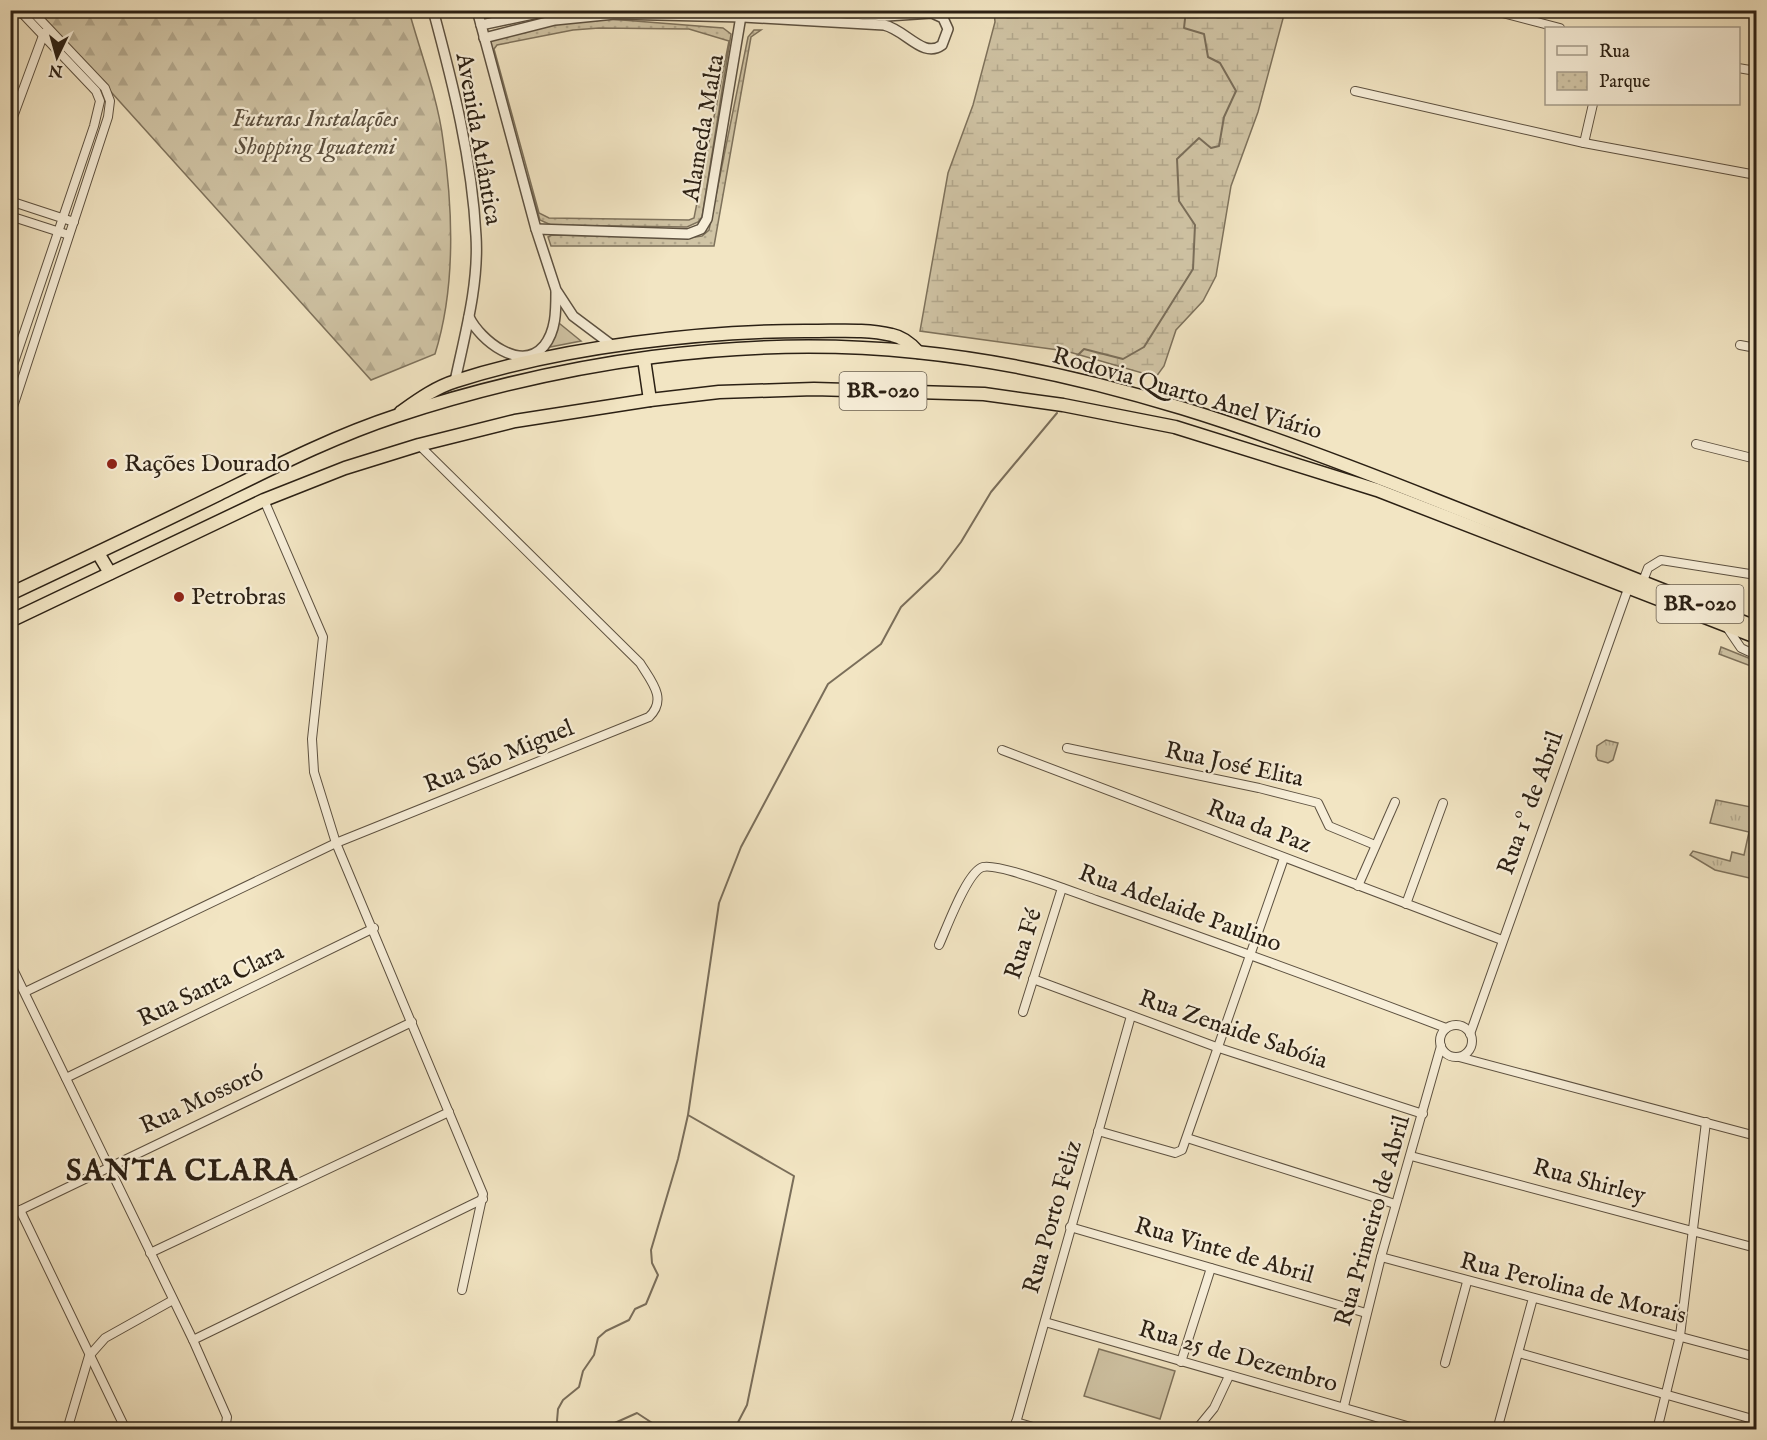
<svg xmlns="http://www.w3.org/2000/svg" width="1767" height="1440" viewBox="0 0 1767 1440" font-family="'IM FELL English',serif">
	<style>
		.grass { fill: url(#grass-tufts); stroke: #7e725c; stroke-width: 1.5 }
		.forest { fill: url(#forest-firs); stroke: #7e725c; stroke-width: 1.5 }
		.wetland { fill: url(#wetland-marsh); stroke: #7e725c; stroke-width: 1.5 }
		.park { fill: url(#park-dots); stroke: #7e725c; stroke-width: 1.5; fill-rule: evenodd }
		.pitch { fill: #d0c4a5; stroke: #7e725c; stroke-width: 1.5 }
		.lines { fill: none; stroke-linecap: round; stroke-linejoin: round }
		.stream { stroke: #7a6e5a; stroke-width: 2 }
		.minor-casing { stroke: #5d5140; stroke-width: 10 }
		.tertiary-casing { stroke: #5d5140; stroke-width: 12 }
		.trunk-casing { stroke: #2b2014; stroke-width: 15 }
		.minor { stroke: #f7eed8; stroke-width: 8 }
		.tertiary { stroke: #f7eed8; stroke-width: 9 }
		.trunk { stroke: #f2e5c3; stroke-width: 12 }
		.poi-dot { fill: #8f2418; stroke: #f7eed8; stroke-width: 2 }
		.labels { text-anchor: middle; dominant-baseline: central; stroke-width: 4.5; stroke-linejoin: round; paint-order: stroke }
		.shield { fill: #f7eed8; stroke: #685e4f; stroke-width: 1.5 }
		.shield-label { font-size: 22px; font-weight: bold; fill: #2b2014 }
		.park-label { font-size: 24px; font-style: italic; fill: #5d5140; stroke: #f7eed8 }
		.street-label { font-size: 24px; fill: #2b2014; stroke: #f7eed8 }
		.poi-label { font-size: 24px; fill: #2b2014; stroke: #f7eed8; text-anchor: start }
		.district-label { font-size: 30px; font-weight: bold; letter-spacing: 1.5px; fill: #2b2014; stroke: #f7eed8 }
	</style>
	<defs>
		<pattern id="grass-tufts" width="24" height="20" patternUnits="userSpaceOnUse" patternTransform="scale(1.5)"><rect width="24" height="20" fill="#d0c4a5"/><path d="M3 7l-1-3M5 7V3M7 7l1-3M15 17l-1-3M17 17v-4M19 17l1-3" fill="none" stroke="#b3a88d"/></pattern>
		<pattern id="forest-firs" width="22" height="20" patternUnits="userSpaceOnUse" patternTransform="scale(1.5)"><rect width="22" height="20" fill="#d0c4a5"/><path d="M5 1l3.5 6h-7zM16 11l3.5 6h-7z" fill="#b3a88d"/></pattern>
		<pattern id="wetland-marsh" width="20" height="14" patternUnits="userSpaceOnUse" patternTransform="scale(1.5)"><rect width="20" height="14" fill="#d0c4a5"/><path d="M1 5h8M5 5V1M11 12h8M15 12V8" fill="none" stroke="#b3a88d"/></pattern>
		<pattern id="park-dots" width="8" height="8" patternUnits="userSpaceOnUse" patternTransform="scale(1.5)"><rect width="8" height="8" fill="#d0c4a5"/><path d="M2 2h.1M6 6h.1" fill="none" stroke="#b3a88d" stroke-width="1.8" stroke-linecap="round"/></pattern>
	</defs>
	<rect width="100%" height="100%" fill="#f2e5c3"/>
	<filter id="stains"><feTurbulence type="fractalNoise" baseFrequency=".00333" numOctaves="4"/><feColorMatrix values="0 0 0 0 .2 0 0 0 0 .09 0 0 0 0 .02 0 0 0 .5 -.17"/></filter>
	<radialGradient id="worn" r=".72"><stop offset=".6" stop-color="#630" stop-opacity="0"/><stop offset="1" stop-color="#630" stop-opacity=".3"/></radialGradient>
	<g class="grass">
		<path d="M554,319L581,341L545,348Z"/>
		<path d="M1721,647L1756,661V668L1719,654Z"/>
		<path d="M1606,740L1618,743L1613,760L1608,763L1598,760L1596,756L1597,746Z"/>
		<path d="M1716,800L1756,808V890L1752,889L1754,879L1715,870L1690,855L1693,851L1730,861L1732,852L1744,855L1749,832L1710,823Z"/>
	</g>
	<path class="forest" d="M38,11H409C420,51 438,99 443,140C453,209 456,287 435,354L371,380Z"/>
	<path class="wetland" d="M994,11H1285L1258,112L1231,186L1216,276L1203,301L1176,330L1164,366L1156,377L1066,351L920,331L948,173L973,105L995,22Z"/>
	<g class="park">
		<path d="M597,18L723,28L731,34L702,217L698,222L687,227L551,225L540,220L487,42L538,27ZM599,28L689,29L729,41L694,218L689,220L549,218L539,213L494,49L497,45L573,30Z"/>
		<path d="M754,30H761L751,37L714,246H551L548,237L552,235L688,238L702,236L709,230L748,37Z"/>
	</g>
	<path class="pitch" d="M1099,1349L1175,1371L1160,1419L1084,1396Z"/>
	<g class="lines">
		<g class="stream">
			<path d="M1074,359L1084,349L1123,359L1144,347L1193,269L1195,225L1179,201L1177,159L1199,138L1211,148L1219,146L1224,117L1236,91L1220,63L1208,57L1204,34L1184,28L1186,10"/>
			<path d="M688,1115L794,1176L747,1405L734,1430"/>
			<path d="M561,1430L557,1421L558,1409L563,1400L579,1387L583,1371L594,1355L598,1338L606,1331L629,1320L635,1309L646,1304L658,1275L652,1263L651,1250L678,1159L688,1115L719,903L741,847L828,684L881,644L901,607L939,571L961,542L991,492L1057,413"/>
			<path d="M606,1430L608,1426L637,1413L663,1430"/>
		</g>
		<defs>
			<g id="minor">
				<path d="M1491,10L1560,28"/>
				<path d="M1738,68L1756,71"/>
				<path d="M1355,91L1584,143L1756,175"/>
				<path d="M10,125L44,33"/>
				<path d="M1584,143L1593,104"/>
				<path d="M10,201L74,222"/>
				<path d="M10,216L69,235"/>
				<path d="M1740,345L1756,348"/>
				<path d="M10,374L94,126L100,101L96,91L19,10"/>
				<path d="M10,416L108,117L110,101L105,88L31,10"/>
				<path d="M1696,444L1756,459"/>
				<path d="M264,500L323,637L312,739L314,772L336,843L483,1194L462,1290"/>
				<path d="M1643,581L1648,568L1661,560L1756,575"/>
				<path d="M1726,626L1741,648L1756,655"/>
				<path d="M1067,748L1259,788L1318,803L1329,826L1375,845"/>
				<path d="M1002,750L1502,940"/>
				<path d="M1358,886L1395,802"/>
				<path d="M1406,904L1443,803"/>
				<path d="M939,945C946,930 967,871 983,867C1000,863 1076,893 1096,900C1213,941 1330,984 1446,1028"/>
				<path d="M10,963L193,1340L227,1417L225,1430"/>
				<path d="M1033,979L1219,1048L1423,1114"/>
				<path d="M25,992L336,843L649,717C668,699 651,681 640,663L419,445"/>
				<path d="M1023,1012L1062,888"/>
				<circle cx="1456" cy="1041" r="16"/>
				<path d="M1470,1034L1629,586"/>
				<path d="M1459,1057L1756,1136"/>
				<path d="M66,1078L374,928"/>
				<path d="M1098,1131L1175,1153L1182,1150L1284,858"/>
				<path d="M1187,1138L1395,1204"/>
				<path d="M1411,1156L1756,1248"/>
				<path d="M20,1210L126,1430"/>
				<path d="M10,1215L412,1022"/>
				<path d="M1070,1227L1366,1313"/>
				<path d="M150,1253L449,1112"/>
				<path d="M1381,1257L1756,1357"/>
				<path d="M1045,1322L1421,1430"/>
				<path d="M193,1340L483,1199"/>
				<path d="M1519,1353L1756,1420"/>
				<path d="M1181,1362L1211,1268"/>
				<path d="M1445,1363L1467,1282"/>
				<path d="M1344,1406L1381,1257L1441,1046"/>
				<path d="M1016,1422L1043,1430"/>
				<path d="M67,1430L89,1356L105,1338L173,1300"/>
				<path d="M1014,1430L1131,1016"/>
				<path d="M1196,1430L1214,1408L1229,1376"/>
				<path d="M1497,1430L1533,1298"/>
				<path d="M1657,1430L1680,1336L1706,1122"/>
			</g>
			<g id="tertiary">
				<path d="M433,10C453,84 472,159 476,236C479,284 465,334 455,381"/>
				<path d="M477,10L536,229L556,290L573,316L613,346"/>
				<path d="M481,25L552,10"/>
				<path d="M484,38L555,20L615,14L743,17L884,25C906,30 923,59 942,45L948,29L943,18L932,13L887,16L792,10"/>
				<path d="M536,229L688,234L701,229L707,219L742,10"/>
				<path d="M469,317C480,340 521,373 544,346C556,331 556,311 556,292"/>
			</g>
			<g id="trunk">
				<path d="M644,359L650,400"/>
				<path d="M401,412C418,400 436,387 456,381C562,347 704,330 815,331C840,331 867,329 892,335C902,337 911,344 918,352"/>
				<path d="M98,553L110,573"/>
				<path d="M10,594C80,561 150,528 219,494C276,466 335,436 396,416C561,362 742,334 916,352C1097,370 1270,434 1438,501C1545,543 1650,585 1756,627"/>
				<path d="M10,621L264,500L345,468L419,445L515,421L650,400L719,392L814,389L984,394L1063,405L1175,427L1377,490L1756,637"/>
			</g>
		</defs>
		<use href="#minor" class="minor-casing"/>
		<use href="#tertiary" class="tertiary-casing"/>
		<use href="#trunk" class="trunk-casing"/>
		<use href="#minor" class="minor"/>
		<use href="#tertiary" class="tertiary"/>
		<use href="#trunk" class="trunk"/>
	</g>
	<g class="poi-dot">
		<circle cx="112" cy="464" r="6"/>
		<circle cx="179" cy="597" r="6"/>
	</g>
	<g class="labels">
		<g class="shield">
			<rect x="839.5" y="372" width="87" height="38" rx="4.5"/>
			<rect x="1656.5" y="585" width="87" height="38" rx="4.5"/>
		</g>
		<g class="shield-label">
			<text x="883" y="391">BR-020</text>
			<text x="1700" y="604">BR-020</text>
		</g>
		<g class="park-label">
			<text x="315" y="119">Futuras Instalações<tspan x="315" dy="28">Shopping Iguatemi</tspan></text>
		</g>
		<g class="street-label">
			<text transform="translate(704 128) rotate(-80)">Alameda Malta</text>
			<text transform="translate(478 139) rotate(80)">Avenida Atlântica</text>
			<text transform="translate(1187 394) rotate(16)">Rodovia Quarto Anel Viário</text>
			<text transform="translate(499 757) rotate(-22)">Rua São Miguel</text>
			<text transform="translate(1234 765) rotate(12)">Rua José Elita</text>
			<text transform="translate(1531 803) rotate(-70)">Rua 1º de Abril</text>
			<text transform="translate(1259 827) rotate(21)">Rua da Paz</text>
			<text transform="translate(1180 909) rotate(20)">Rua Adelaide Paulino</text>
			<text transform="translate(1024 944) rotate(-72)">Rua Fé</text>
			<text transform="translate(211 986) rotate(-26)">Rua Santa Clara</text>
			<text transform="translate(1233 1030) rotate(19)">Rua Zenaide Sabóia</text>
			<text transform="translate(202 1100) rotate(-25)">Rua Mossoró</text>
			<text transform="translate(1589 1182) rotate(15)">Rua Shirley</text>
			<text transform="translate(1053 1217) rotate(-74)">Rua Porto Feliz</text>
			<text transform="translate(1373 1221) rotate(-74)">Rua Primeiro de Abril</text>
			<text transform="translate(1224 1251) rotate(16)">Rua Vinte de Abril</text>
			<text transform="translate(1573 1289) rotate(14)">Rua Perolina de Morais</text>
			<text transform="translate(1238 1357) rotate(16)">Rua 25 de Dezembro</text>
		</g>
		<g class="poi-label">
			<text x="124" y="464">Rações Dourado</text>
			<text x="191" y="597">Petrobras</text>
		</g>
		<g class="district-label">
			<text x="182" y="1172">SANTA CLARA</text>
		</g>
	</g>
	<rect width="1767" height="1440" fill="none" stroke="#f2e5c3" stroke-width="36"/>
	<rect x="12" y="12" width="1743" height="1416" fill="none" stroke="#2b2014" stroke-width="3"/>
	<rect x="18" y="18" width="1731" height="1404" fill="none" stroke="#2b2014" stroke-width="1.5"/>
	<rect x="1545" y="27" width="195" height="78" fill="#f7eed8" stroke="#a59c8a" stroke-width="1.5"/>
	<rect x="1557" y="46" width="30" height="9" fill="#f7eed8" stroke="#a59c8a" stroke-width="1.5"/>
	<text x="1599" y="57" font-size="18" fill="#2b2014">Rua</text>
	<rect x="1557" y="72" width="30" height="18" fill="url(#park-dots)" stroke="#a59c8a" stroke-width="1.5"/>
	<text x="1599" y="87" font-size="18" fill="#2b2014">Parque</text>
	<g transform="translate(57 57) rotate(185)" stroke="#f7eed8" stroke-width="4.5" paint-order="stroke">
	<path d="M0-4.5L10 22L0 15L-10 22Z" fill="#2b2014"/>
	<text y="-9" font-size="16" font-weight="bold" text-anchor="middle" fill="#2b2014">N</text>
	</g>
	<rect width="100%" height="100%" filter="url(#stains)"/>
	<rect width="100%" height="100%" fill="url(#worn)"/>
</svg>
